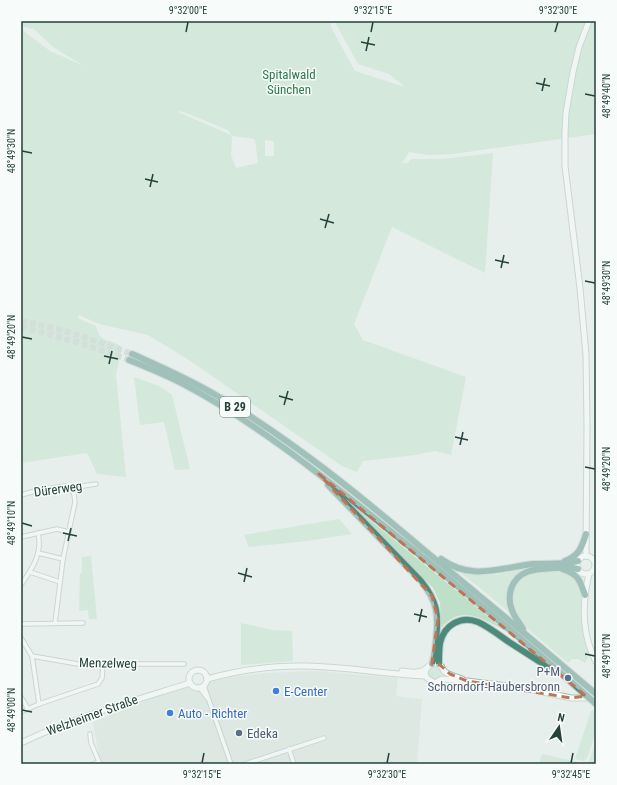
<svg xmlns="http://www.w3.org/2000/svg" width="617" height="785" viewBox="0 0 617 785" font-family="'Roboto Condensed',sans-serif">
	<style>
		.built { fill: #d4dfda }
		.green { fill: #bfe0c8; fill-rule: evenodd }
		.lines { fill: none; stroke-linecap: round; stroke-linejoin: round }
		.trunk-tunnel { stroke: #bfccc8; stroke-width: 6; stroke-dasharray: 6 3; stroke-linecap: butt }
		.minor-casing { stroke: #a8b8b2; stroke-width: 5.5 }
		.secondary-casing { stroke: #a4bbb3; stroke-width: 7 }
		.trunk-casing { stroke: #c2cac8; stroke-width: 8 }
		.minor { stroke: #fff; stroke-width: 3.5 }
		.secondary { stroke: #fff; stroke-width: 5 }
		.trunk { stroke: #4c8a7c; stroke-width: 6 }
		.trunk-bridge-casing { stroke: #c2cac8; stroke-width: 8; stroke-linecap: butt }
		.trunk-bridge { stroke: #4c8a7c; stroke-width: 6 }
		.marked { fill: none; stroke: #c07456; stroke-width: 3; stroke-dasharray: 8 5; stroke-linejoin: round }
		.ticks { fill: none; stroke: #24423a; stroke-width: 1.5 }
		.service-dot { fill: #5c6f8a; stroke: #f7fbf9; stroke-width: 1.5 }
		.shop-dot { fill: #3f7fe0; stroke: #f7fbf9; stroke-width: 1.5 }
		.labels { text-anchor: middle; dominant-baseline: central; stroke-width: 3; stroke-linejoin: round; paint-order: stroke }
		.shield { fill: #f7fbf9; stroke: #637a73; stroke-width: 1 }
		.shield-label { font-size: 12px; font-weight: bold; fill: #24423a }
		.park-label { font-size: 13px; fill: #2d7a4b; stroke: #f7fbf9 }
		.street-label { font-size: 13px; fill: #24423a; stroke: #f7fbf9 }
		.service-label { font-size: 13px; fill: #4e5e75; stroke: #f7fbf9; text-anchor: end }
		.shop-label { font-size: 13px; fill: #366cbe; stroke: #f7fbf9; text-anchor: start }
		.neatline { fill: none; stroke: #24423a; stroke-width: 1.5 }
		.ticks-label { font-size: 10px; text-anchor: middle; fill: #24423a }
	</style>
	<rect width="100%" height="100%" fill="#e6efeb"/>
	<path class="built" d="M317,671L398,678L396,696L422,699L417,764H103L99,757L93,722L164,694L214,679L265,673Z"/>
	<g class="green">
		<path d="M21,21H331V27L355,71L405,87L389,74L358,64L336,24V21H596V134L453,154L429,155L409,152L402,163H408L411,159H442L493,153L485,273L392,227L354,324L363,340L466,377L451,455L435,451L415,455L363,461L357,472L342,466L189,360L148,335L99,324L79,315L77,318L96,326C101,347 111,336 122,348L116,374L126,477L97,474L87,453L21,463V29L50,51L84,66L53,47L34,29L21,26ZM181,111L228,130L231,135L178,112ZM232,136L255,139L258,163L236,168L231,155ZM265,140L274,141V156H265Z"/>
		<path d="M134,377L159,386L172,395L190,469L175,470L164,422L140,425Z"/>
		<path d="M348,502L507,632C484,620 463,603 441,628L440,603L433,588Z"/>
		<path d="M339,519L352,534L307,541L249,547L244,535Z"/>
		<path d="M91,556L97,619H89L88,610L79,611L80,573H82V557Z"/>
		<path d="M531,567C508,577 513,591 510,613L475,584L455,569L477,575H495Z"/>
		<path d="M550,571L568,572L573,575L581,589L583,632L585,643L589,655L585,663L578,659H572L568,663L528,629C517,618 506,599 516,584C518,582 520,578 522,577C530,572 541,572 550,571Z"/>
		<path d="M241,623L272,630L292,631L293,661L241,665Z"/>
		<circle cx="435" cy="673" r="7"/>
		<path d="M593,710L596,713V733L587,758L584,761L575,759L591,711Z"/>
		<path d="M596,741V764H539L542,754L586,764L589,761Z"/>
	</g>
	<g class="lines">
		<g class="trunk-tunnel">
			<path d="M21,321C59,328 95,340 132,354"/>
			<path d="M21,327C58,336 94,347 129,360"/>
		</g>
		<defs>
			<g id="minor">
				<path d="M21,495L39,490L65,486L70,488L96,484"/>
				<path d="M21,537L57,529L69,532"/>
				<path d="M38,553L63,559"/>
				<path d="M30,572L60,582"/>
				<path d="M21,585C32,569 43,553 38,533"/>
				<path d="M55,623L63,559L75,502L74,494L70,488"/>
				<path d="M21,624L83,623"/>
				<path d="M21,638L32,656L39,704"/>
				<path d="M32,656L78,664H184"/>
				<path d="M204,686L231,764"/>
				<path d="M200,688L207,698"/>
				<path d="M21,697L28,709"/>
				<path d="M21,712L39,704L98,684L102,678L103,664"/>
				<path d="M90,734L91,743L100,764"/>
				<path d="M289,749L294,764"/>
				<path d="M93,764L99,762"/>
				<path d="M245,764L324,738"/>
			</g>
			<g id="secondary">
				<path d="M586,556L587,426L586,355L580,288L565,166V133L566,113L573,72L579,47L589,21"/>
				<circle cx="586" cy="565" r="9"/>
				<path d="M589,574C582,603 582,635 596,662"/>
				<path d="M426,669L425,674L427,678L435,683L442,679L467,681L524,688L571,698H586L596,694"/>
				<circle cx="198" cy="679" r="9"/>
				<path d="M402,671C408,672 419,673 424,670C429,667 431,661 438,664C442,665 442,668 444,671C448,675 457,677 462,679"/>
				<path d="M207,679C240,670 272,665 307,666C346,667 386,674 426,676"/>
				<path d="M21,743C75,717 133,701 190,683"/>
			</g>
			<g id="trunk">
				<path d="M132,354C161,367 191,380 219,397C292,440 359,495 424,550C475,592 526,634 577,678"/>
				<path d="M129,360C149,368 169,376 187,386C256,423 317,472 377,520C442,572 506,625 568,679"/>
				<path d="M328,485L421,581C437,601 439,614 436,639C435,647 435,656 432,664"/>
				<path d="M441,559C471,581 500,568 533,564C548,563 564,565 578,561"/>
				<path d="M565,561C579,556 582,547 586,534"/>
				<path d="M562,569C578,574 580,580 585,595"/>
				<path d="M523,629C520,623 514,617 512,610C509,603 509,596 511,589C518,568 538,569 556,568C563,568 570,567 578,569"/>
				<path d="M439,664C439,657 439,650 440,643C444,625 461,615 478,622C489,627 499,635 509,642C523,651 537,660 551,669"/>
			</g>
		</defs>
		<use href="#minor" class="minor-casing"/>
		<use href="#secondary" class="secondary-casing"/>
		<use href="#trunk" class="trunk-casing"/>
		<use href="#minor" class="minor"/>
		<use href="#secondary" class="secondary"/>
		<use href="#trunk" class="trunk"/>
		<defs>
			<g id="trunk-bridge">
				<path d="M577,678L596,694"/>
				<path d="M568,679L596,704"/>
			</g>
		</defs>
		<use href="#trunk-bridge" class="trunk-bridge-casing"/>
		<use href="#trunk-bridge" class="trunk-bridge"/>
	</g>
	<path d="M0 0H617V785H0ZM319,474L586,696L571,698L467,681L450,674L439,664H432L438,619L432,596Z" fill="#e6efeb" fill-opacity=".55" fill-rule="evenodd"/>
	<path class="marked" d="M319,474L586,696L571,698L467,681L450,674L439,664H432L438,619L432,596Z"/>
	<path class="ticks" d="M186,32L188,22M371,32L373,22M555,32L558,22M361,42L375,45M366,51L369,37M536,83L550,86M542,91L545,78M585,94L595,96M22,151L32,153M145,179L158,182M150,187L153,174M320,219L334,223M325,228L329,214M495,260L509,263M501,268L504,255M585,281L595,283M22,337L32,339M104,356L118,359M109,364L112,351M279,396L293,400M284,405L288,391M455,437L468,440M460,445L463,432M585,467L595,469M22,523L32,526M63,533L77,536M68,541L71,528M238,573L252,577M244,582L247,568M414,614L427,617M419,622L422,609M585,654L595,656M22,710L32,712M202,763L204,753M387,763L389,753M571,763L573,753"/>
	<g class="service-dot">
		<circle cx="568" cy="678" r="4"/>
		<circle cx="239" cy="733" r="4"/>
	</g>
	<g class="shop-dot">
		<circle cx="276" cy="691" r="4"/>
		<circle cx="170" cy="713" r="4"/>
	</g>
	<g class="labels">
		<rect class="shield" x="220" y="397" width="30" height="20" rx="3"/>
		<g class="shield-label">
			<text x="235" y="407">B 29</text>
		</g>
		<g class="park-label">
			<text x="289" y="74">Spitalwald<tspan x="289" dy="15">Sünchen</tspan></text>
		</g>
		<g class="street-label">
			<text transform="translate(58 489) rotate(-8)">Dürerweg</text>
			<text transform="translate(108 663) rotate(1)">Menzelweg</text>
			<text transform="translate(92 715) rotate(-20)">Welzheimer Straße</text>
		</g>
		<g class="service-label">
			<text x="560" y="671">P+M<tspan x="560" dy="15">Schorndorf-Haubersbronn</tspan></text>
			<text x="247" y="733" text-anchor="start">Edeka</text>
		</g>
		<g class="shop-label">
			<text x="284" y="691">E-Center</text>
			<text x="178" y="713">Auto - Richter</text>
		</g>
	</g>
	<rect width="617" height="785" fill="none" stroke="#f7fbf9" stroke-width="44"/>
	<g transform="translate(559 727) rotate(13)" stroke="#f7fbf9" stroke-width="3" paint-order="stroke">
	<path d="M0-3L7 15L0 10L-7 15Z" fill="#24423a"/>
	<text y="-6" font-size="11" font-weight="bold" text-anchor="middle" fill="#24423a">N</text>
	</g>
	<rect x="22" y="22" width="573" height="741" class="neatline"/>
	<g class="ticks-label">
		<text x="188" y="14">9°32'00"E</text>
		<text x="373" y="14">9°32'15"E</text>
		<text x="558" y="14">9°32'30"E</text>
		<text transform="translate(606 96) rotate(-90)" y="4">48°49'40"N</text>
		<text transform="translate(11 151) rotate(-90)" y="4">48°49'30"N</text>
		<text transform="translate(606 283) rotate(-90)" y="4">48°49'30"N</text>
		<text transform="translate(11 337) rotate(-90)" y="4">48°49'20"N</text>
		<text transform="translate(606 469) rotate(-90)" y="4">48°49'20"N</text>
		<text transform="translate(11 523) rotate(-90)" y="4">48°49'10"N</text>
		<text transform="translate(606 656) rotate(-90)" y="4">48°49'10"N</text>
		<text transform="translate(11 710) rotate(-90)" y="4">48°49'00"N</text>
		<text x="202" y="778">9°32'15"E</text>
		<text x="387" y="778">9°32'30"E</text>
		<text x="571" y="778">9°32'45"E</text>
	</g>
</svg>
